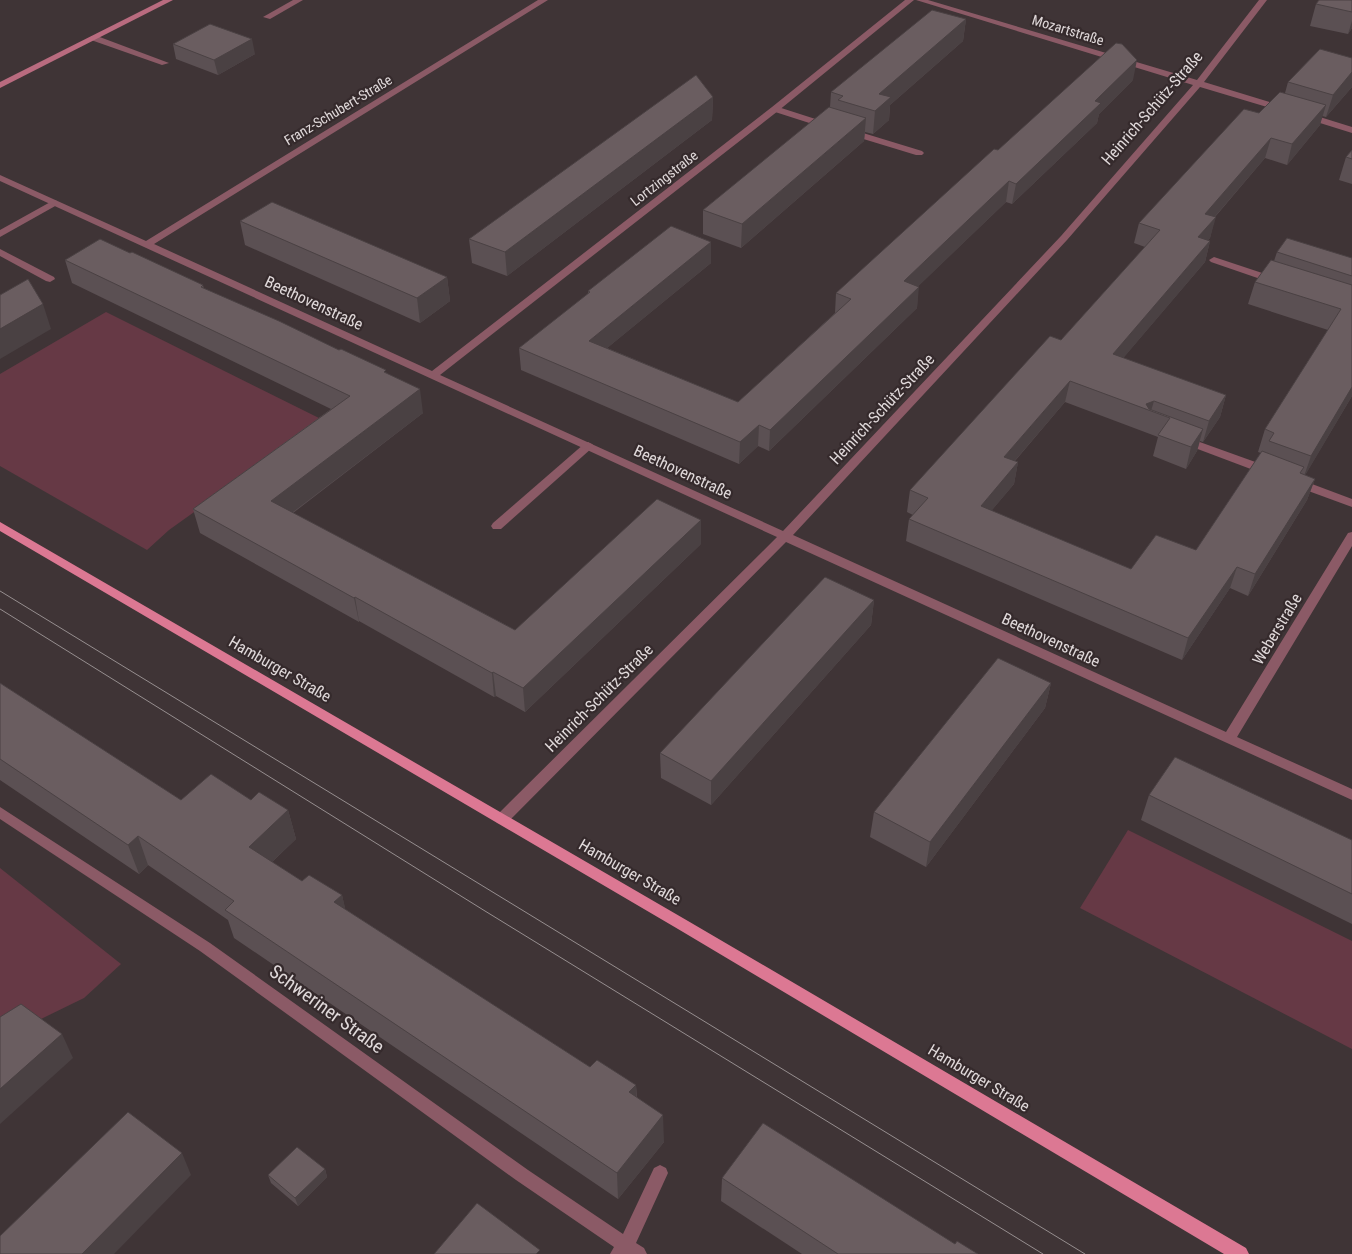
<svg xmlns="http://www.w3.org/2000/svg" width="1352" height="1254" viewBox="0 0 1352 1254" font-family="'Roboto Condensed',sans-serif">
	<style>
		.green { fill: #663945 }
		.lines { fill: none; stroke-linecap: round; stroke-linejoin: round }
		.lane { fill: #8b5a66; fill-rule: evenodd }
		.street { fill: #8b5a66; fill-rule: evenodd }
		.secondary { fill: #b96b7f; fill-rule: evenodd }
		.primary { fill: #dc7893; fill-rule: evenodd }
		.tram { stroke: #968e8f; stroke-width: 1 }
		.wall { fill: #5b5053 }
		.shaded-wall { fill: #4a4143 }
		.building { fill: #6a5d60; stroke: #4a4143 }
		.labels { text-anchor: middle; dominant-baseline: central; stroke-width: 4.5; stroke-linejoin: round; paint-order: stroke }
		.far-street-label { font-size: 14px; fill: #e0d9da; stroke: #352a2c }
		.street-label { font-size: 16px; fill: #e0d9da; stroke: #352a2c }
		.near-street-label { font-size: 19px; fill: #e0d9da; stroke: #352a2c }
	</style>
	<rect width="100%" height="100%" fill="#3f3436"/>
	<g class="green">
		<path d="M106,312L323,420L169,530L147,550L0,466V374Z"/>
		<path d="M1128,830L1352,941V1049L1080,908Z"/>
		<path d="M0,868L121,964L84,998L0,1039Z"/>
	</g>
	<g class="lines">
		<g class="lane">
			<path d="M293,0H303L270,19L263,17Z"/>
			<path d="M91,36H97L169,63L162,65L91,40Z"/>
			<path d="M775,106L831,124L832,126L828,129L825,128L772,111L771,109Z"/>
			<path d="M850,129L922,151L924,153L922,155H916L847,134L846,132Z"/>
			<path d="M54,200L57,201V205L0,237V230Z"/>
			<path d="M0,249L54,277L55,279L50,282L46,281L0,256Z"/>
			<path d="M1214,257L1280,279L1281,281L1276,284L1272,283L1211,262L1209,260Z"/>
			<path d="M1183,436L1272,468L1274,471L1268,475L1264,474L1179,442L1177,440Z"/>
			<path d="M588,442L592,444L594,446L592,448L501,529H493L491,526L493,523L584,444Z"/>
			<path d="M1296,478L1352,499V507L1292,485L1290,482Z"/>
		</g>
		<g class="street">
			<path d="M538,0H548L154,244L432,371L772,107L905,0H914L778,111L440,375L783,531L1061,236L1193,85L916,0H928L1197,80L1259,0H1267L1204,82L1286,107V111H1280L1200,87L1067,240L793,535L1226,732L1348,533L1352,532V546L1237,737L1352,789V800L786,542L507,823L502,824L497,823L495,819L497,815L777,537L0,181V175L146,241Z"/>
			<path d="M1307,113L1352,127V133L1304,118L1303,116Z"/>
			<path d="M0,807L210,943L528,1170L623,1234L654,1168L660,1165L666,1168L668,1173L636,1243L644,1248L647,1254H610L614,1247L516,1180L200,951L0,819Z"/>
		</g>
		<path class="secondary" d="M163,0H173L0,88V82Z"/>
		<path class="primary" d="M0,522L688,921L1246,1248L1249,1254H1224L678,929L0,531Z"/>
		<g class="tram">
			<path d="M0,591L1085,1254"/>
			<path d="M0,609L485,911L1043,1254"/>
		</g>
	</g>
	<g class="wall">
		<path d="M1352,0V28L1348,34L1310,26L1316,4Z"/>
		<path d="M966,19L963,41L890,105L889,120L873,134L865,132L864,141L741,248L703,234V210L830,107L831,92Z"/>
		<path d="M173,44L255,54L218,75L176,59Z"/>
		<path d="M1352,58V87L1326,117L1322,116L1320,125L1287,165L1265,158L1215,217L1210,238L1208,240L1210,241L1205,262L1123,358L1226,395L1220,417L1203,442L1200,441L1197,451L1186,469L1153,456L1158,437L1065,402L1015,461L1018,462L1014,484L991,511L1131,569L1196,550L1261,453L1258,452L1265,429L1328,330L1248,304L1255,282L1274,261L1277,252L1352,258V396L1305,475L1315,479L1307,500L1248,596L1230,588L1182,660L906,541L909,519L913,515L907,512L910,490L1061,340L1145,247L1134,243L1139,223L1259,113L1285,93L1288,82Z"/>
		<path d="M1133,80L1099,114L1097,123L1012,204L1006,202L918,286L917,308L769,451L758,446L739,464L521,370L519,348L588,295V291L711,242V263L607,348L738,402L835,313L836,293L998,150Z"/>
		<path d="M713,97L712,120L507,276L472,263L469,239Z"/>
		<path d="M1352,150V184L1339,180L1346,157Z"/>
		<path d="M240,221L447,277L450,301L420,323L245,245Z"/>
		<path d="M130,253L203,285L204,289L387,373L423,413L293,513L515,630L701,544L525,712L496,696L494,697L359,621V622L200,533L193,509L331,409L72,283L65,260Z"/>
		<path d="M874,600L871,625L711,805L661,778L660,753Z"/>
		<path d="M0,683L181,800H251L288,810L296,839L272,862L302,881L342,895L345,909L590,1067L636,1085L637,1097L664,1142L618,1199L234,938L228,920L148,865L139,874L0,780Z"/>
		<path d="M1051,683L1045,708L926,867L870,837L874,812Z"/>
		<path d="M1149,795L1352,840V924L1141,820Z"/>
		<path d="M325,1169L327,1177L298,1206L271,1183L268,1175Z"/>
		<path d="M722,1178L955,1244L978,1254H802L721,1201Z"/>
	</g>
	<g class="shaded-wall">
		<path d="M966,19L963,41L890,105L889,120L873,134L875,111L879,94Z"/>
		<path d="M1352,21V28L1348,34Z"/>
		<path d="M252,39L255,54L218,75L214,60Z"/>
		<path d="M1137,60L1133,80L1099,114L1097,123L1012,204L1016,184L1095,101Z"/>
		<path d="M1352,72V87L1326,117L1333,95Z"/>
		<path d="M713,97L712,120L507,276L505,252Z"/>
		<path d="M1326,105L1320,125L1287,165L1292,144Z"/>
		<path d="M866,118L864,141L741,248L742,224Z"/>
		<path d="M1271,138L1265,158L1200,234L1205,214Z"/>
		<path d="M1009,181L1006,202L902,302L904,281Z"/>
		<path d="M1216,217L1210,238L1193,258L1198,237Z"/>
		<path d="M1210,241L1205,262L1108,376L1113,354Z"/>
		<path d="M711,242V263L590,362L589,341Z"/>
		<path d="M447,277L450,301L420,323L417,298Z"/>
		<path d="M919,287L917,308L769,451L770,430Z"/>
		<path d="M43,304L51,329L0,359V329Z"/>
		<path d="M1070,381L1065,402L1000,478L1004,457Z"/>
		<path d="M1352,387V396L1303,479L1311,456Z"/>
		<path d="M420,389L423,413L276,525L271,501Z"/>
		<path d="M1226,395L1220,417L1203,442L1209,421Z"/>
		<path d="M1154,401L1151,411L1145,409L1146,404Z"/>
		<path d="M759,425L758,446L739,464L740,442Z"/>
		<path d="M1203,429L1197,451L1186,469L1191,447Z"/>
		<path d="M1018,462L1014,484L977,528L981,506Z"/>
		<path d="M1315,479L1307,500L1248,596L1255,574Z"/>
		<path d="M701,520V544L525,712L523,688Z"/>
		<path d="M1237,567L1230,588L1182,660L1188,638Z"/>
		<path d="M355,597L359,621V622L354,598Z"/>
		<path d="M874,600L871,625L711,805V781Z"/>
		<path d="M493,672L496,696L494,697L492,673Z"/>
		<path d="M1051,683L1045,708L926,867L930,842Z"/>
		<path d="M288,810L296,839L257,876L249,847Z"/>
		<path d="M138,836L148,865L139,874L128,845Z"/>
		<path d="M342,895L349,924L334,902Z"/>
		<path d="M62,1034L73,1058L0,1124V1089Z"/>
		<path d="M636,1085L637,1112L629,1092Z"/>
		<path d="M663,1115L664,1142L618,1199L617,1173Z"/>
		<path d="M182,1153L191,1175L114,1254H82Z"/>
		<path d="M325,1169L327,1177L298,1206L295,1198Z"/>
	</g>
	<g class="building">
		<path d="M1319,0H1352V12L1316,4Z"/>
		<path d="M932,10L966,19L879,94L891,97L875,111L838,100L843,96L831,92Z"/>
		<path d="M210,24L252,39L214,60L173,44Z"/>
		<path d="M1116,43L1122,44L1137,60L1095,101L1101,103L1016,184L1009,181L904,281L919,287L770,430L759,425L740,442L519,348L590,292L588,291L671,226L711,242L589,341L738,402L851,299L836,293L994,149L998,150Z"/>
		<path d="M1320,49L1352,58V72L1333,95L1288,82Z"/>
		<path d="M696,75L713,97L505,252L469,239Z"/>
		<path d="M1280,92L1326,105L1292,144L1271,138L1205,214L1216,217L1198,237L1210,241L1113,354L1226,395L1209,421L1154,401L1146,404L1149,409L1203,429L1191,447L1158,435L1170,418L1070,381L1004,457L1018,462L981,506L1131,569L1156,535L1196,550L1262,451L1304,467L1300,473L1315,479L1255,574L1237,567L1188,638L909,519L928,498L910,490L1050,336L1061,340L1160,230L1139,223L1244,109L1259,113Z"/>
		<path d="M829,107L866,118L742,224L703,210Z"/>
		<path d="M1352,150V159L1346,157Z"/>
		<path d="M272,202L447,277L417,298L240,221Z"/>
		<path d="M1287,238L1352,258V276L1277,252Z"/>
		<path d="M100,239L130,253L132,252L203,285L201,287L279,321L339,350L341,349L386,370L384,372L420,389L271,501L515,630L657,499L701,520L523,688L493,672L492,673L355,597L354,598L193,509L350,396L65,260Z"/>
		<path d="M1271,260L1352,285V387L1311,456L1269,441L1274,433L1265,429L1341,309L1255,282Z"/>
		<path d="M28,279L43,304L0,329V295Z"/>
		<path d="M825,577L874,600L711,781L660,753Z"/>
		<path d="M998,658L1051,683L930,842L874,812Z"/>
		<path d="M0,683L181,800L211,774L251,800L259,792L288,810L249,847L302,881L309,875L342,895L334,902L590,1067L597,1060L636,1085L629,1092L663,1115L617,1173L225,910L234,901L138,836L128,845L0,759Z"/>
		<path d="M1175,757L1352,840V894L1149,795Z"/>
		<path d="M21,1004L62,1034L0,1089V1017Z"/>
		<path d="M128,1112L182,1153L82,1254H0V1236Z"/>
		<path d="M763,1123L955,1244L957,1241L978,1254H838L722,1178Z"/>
		<path d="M297,1147L325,1169L295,1198L268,1175Z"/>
		<path d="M477,1203L540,1250L536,1254H434Z"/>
	</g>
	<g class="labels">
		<g class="far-street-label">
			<text transform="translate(1068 30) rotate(17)">Mozartstraße</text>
			<text transform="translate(338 110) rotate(-31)">Franz-Schubert-Straße</text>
			<text transform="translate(664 178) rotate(-38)">Lortzingstraße</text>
		</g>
		<g class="street-label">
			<text transform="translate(1152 108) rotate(-49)">Heinrich-Schütz-Straße</text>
			<text transform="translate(314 303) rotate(25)">Beethovenstraße</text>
			<text transform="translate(882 409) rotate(-47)">Heinrich-Schütz-Straße</text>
			<text transform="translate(683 472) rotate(25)">Beethovenstraße</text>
			<text transform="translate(1277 629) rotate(-59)">Weberstraße</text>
			<text transform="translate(1051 640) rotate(25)">Beethovenstraße</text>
			<text transform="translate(280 669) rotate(30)">Hamburger Straße</text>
			<text transform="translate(599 698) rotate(-45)">Heinrich-Schütz-Straße</text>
			<text transform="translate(630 872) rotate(30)">Hamburger Straße</text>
			<text transform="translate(979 1078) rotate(31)">Hamburger Straße</text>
		</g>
		<g class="near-street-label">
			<text transform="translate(327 1009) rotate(36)">Schweriner Straße</text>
		</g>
	</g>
</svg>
